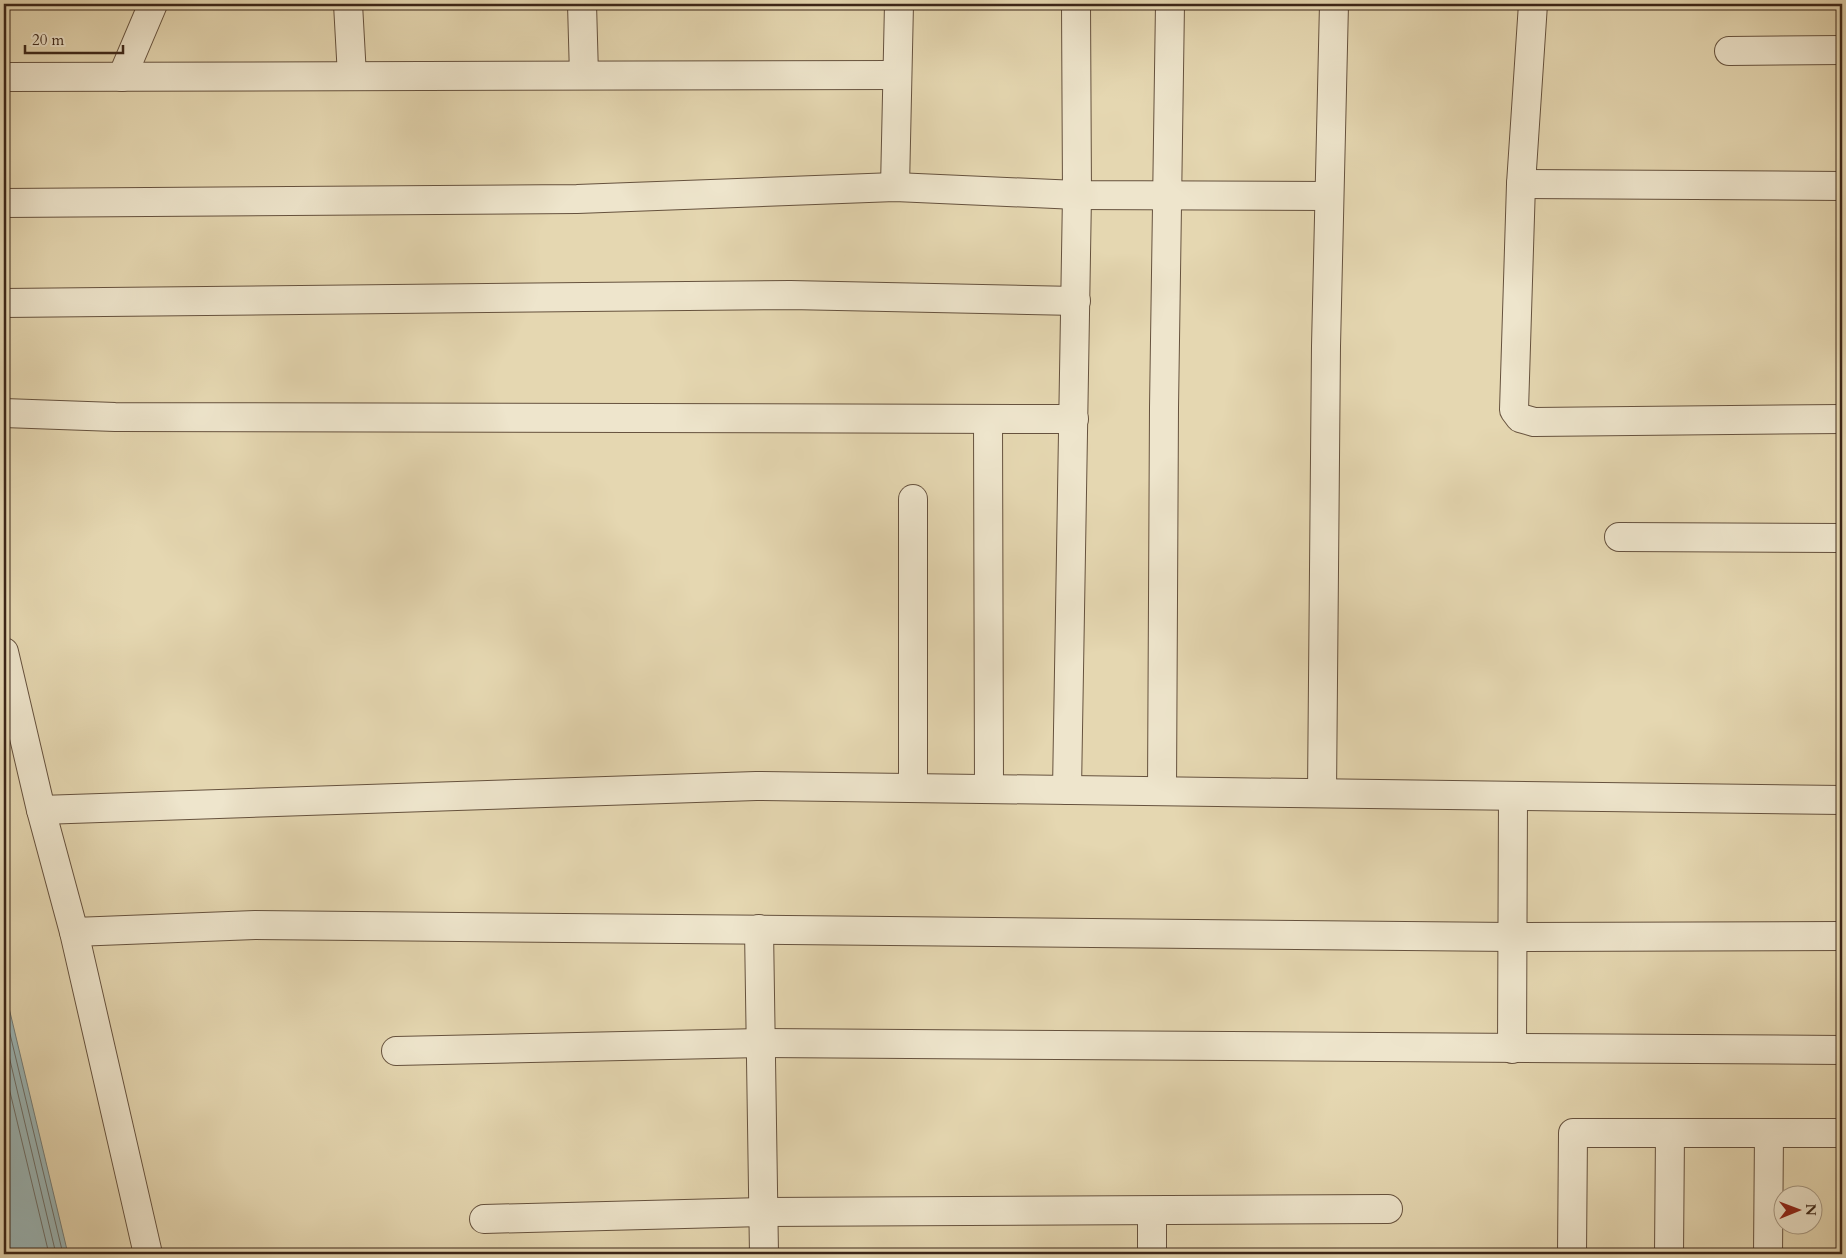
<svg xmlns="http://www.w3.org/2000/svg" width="1846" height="1258" viewBox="0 0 1846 1258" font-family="Cardo,serif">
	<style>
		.water { fill: #9bb7b8; stroke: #757d78 }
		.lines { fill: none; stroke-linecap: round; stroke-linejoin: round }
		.shore { stroke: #6c6e68; stroke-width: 1 }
		.minor-casing { stroke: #66523e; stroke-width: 30 }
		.minor { stroke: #eee5cc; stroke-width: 28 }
	</style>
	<rect width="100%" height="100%" fill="#e5d7b1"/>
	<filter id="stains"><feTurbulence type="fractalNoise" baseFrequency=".004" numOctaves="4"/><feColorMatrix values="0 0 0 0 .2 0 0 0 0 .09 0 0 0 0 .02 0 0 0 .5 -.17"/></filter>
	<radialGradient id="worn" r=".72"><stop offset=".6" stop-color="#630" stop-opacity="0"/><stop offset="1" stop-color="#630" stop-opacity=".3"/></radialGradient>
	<path class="water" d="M4,987L68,1254H4Z"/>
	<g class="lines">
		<g class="shore">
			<path d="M4,1009L63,1254"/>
			<path d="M4,1035L56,1254"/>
			<path d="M4,1067L49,1254"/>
		</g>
		<defs>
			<g id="minor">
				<path d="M348,4L352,76"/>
				<path d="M582,4L584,75"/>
				<path d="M1533,4L1521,184L1514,410L1520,418L1534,422L1842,419"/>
				<path d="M1729,51L1842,50"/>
				<path d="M4,77L897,75"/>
				<path d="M122,77L153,4"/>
				<path d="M1521,184L1842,186"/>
				<path d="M895,187L899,4"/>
				<path d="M4,203L577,199L895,187L1077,195L1329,196"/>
				<path d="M4,303L790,295L1076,301"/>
				<path d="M4,413L115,417L1074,419"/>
				<path d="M988,419L989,789"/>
				<path d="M913,499V788"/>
				<path d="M1619,537L1842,538"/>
				<path d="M4,652L41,810L74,932L148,1254"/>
				<path d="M1067,790L1077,195L1076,4"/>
				<path d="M1162,791L1164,408L1170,4"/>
				<path d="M1322,793L1326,346L1334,4"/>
				<path d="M41,810L756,786L1842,800"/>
				<path d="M759,929L764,1254"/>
				<path d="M74,932L255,925L1513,937L1842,936"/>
				<path d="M1512,1049L1513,796"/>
				<path d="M396,1051L761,1043L1842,1050"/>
				<path d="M484,1219L763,1212L1388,1209"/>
				<path d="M1152,1254V1211"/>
				<path d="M1572,1254L1573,1133H1842"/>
				<path d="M1669,1254L1670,1133"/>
				<path d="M1768,1254L1769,1133"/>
			</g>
		</defs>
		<use href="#minor" class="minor-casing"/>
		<use href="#minor" class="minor"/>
	</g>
	<rect width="1846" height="1258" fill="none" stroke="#e5d7b1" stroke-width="20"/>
	<rect x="5" y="5" width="1836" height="1248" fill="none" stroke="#3c2618" stroke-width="2.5"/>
	<rect x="10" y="10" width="1826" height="1238" fill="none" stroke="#3c2618"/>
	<g transform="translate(1798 1210) rotate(89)"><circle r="24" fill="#eee5cc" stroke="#a79984"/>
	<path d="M0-4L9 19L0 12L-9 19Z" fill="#8f2418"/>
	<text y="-8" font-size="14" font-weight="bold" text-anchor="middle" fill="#3c2618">N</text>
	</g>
	<path d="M25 45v8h98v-8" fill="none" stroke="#3c2618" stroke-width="2.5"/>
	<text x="32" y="45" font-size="15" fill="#3c2618" stroke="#eee5cc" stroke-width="4" paint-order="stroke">20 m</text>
	<rect width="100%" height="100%" filter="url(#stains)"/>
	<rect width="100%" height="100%" fill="url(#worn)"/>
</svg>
